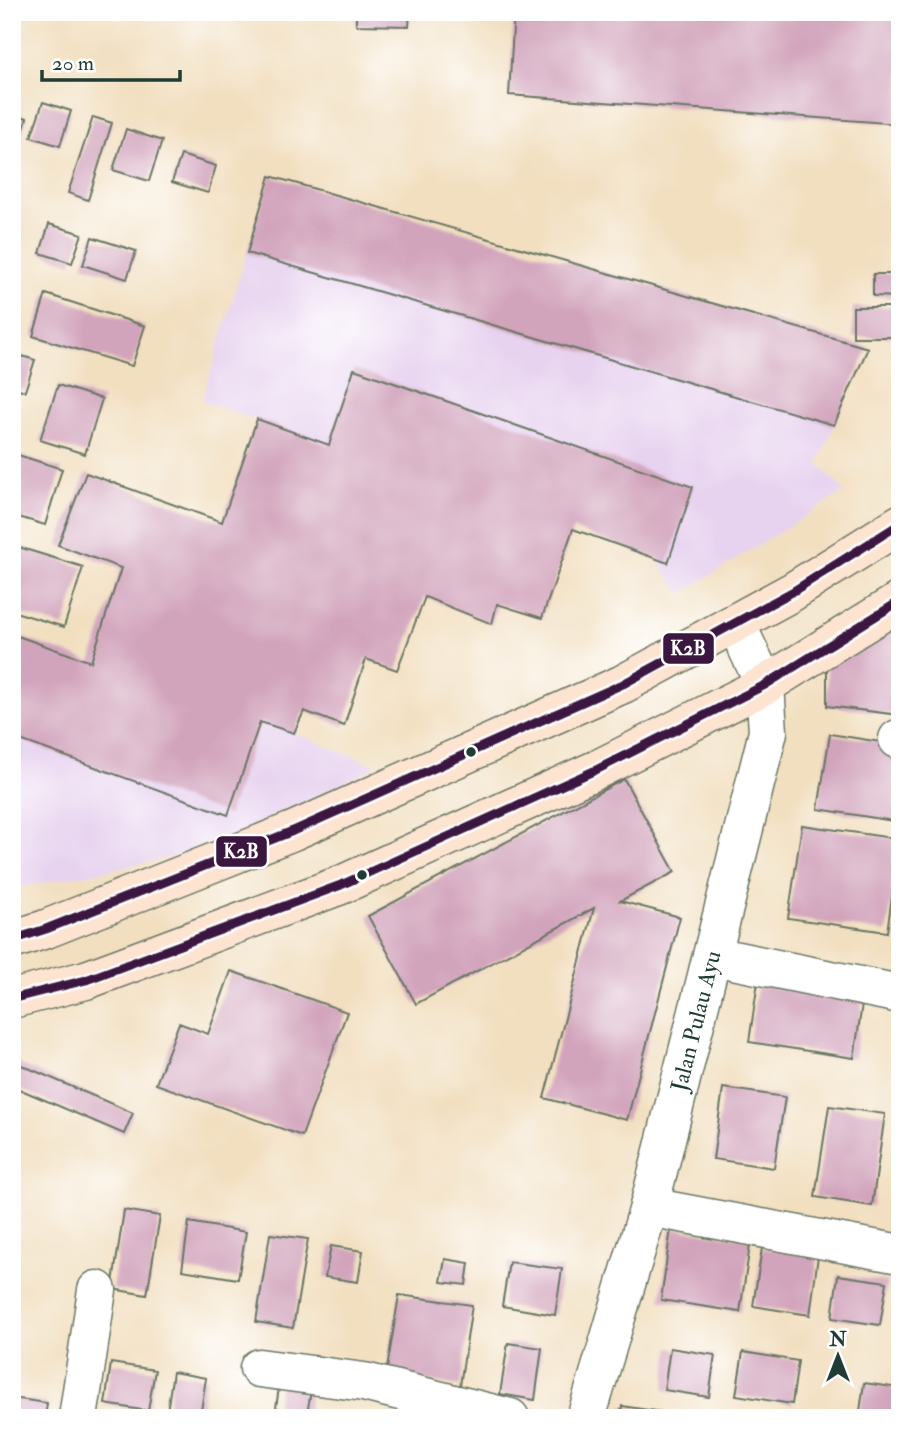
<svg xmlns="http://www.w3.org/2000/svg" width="912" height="1430" viewBox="0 0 912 1430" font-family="'IM FELL Double Pica',serif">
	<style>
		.built { fill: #e7d2ef }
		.building { fill: #d2a4bc }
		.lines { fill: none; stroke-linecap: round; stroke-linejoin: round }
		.minor-casing { stroke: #697665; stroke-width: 41 }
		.secondary-casing { stroke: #697665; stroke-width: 41 }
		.minor { stroke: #fff; stroke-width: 38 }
		.secondary { stroke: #fde4d1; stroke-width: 38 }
		.bus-1-casing { stroke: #fff; stroke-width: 14 }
		.bus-1 { stroke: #3b163f; stroke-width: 9 }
		.bus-dot { fill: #1f3d34; stroke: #fff; stroke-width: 2.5 }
		.labels { text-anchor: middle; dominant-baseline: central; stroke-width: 5; stroke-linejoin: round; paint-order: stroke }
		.street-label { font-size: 23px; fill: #1f3d34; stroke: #fff }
		.line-badge { stroke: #fff; stroke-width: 2.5 }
		.badge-label { font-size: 19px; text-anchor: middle; font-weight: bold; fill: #fff }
	</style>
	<rect width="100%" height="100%" fill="#fff"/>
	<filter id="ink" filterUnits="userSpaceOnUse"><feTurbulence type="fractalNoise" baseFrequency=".0143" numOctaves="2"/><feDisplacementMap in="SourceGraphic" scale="14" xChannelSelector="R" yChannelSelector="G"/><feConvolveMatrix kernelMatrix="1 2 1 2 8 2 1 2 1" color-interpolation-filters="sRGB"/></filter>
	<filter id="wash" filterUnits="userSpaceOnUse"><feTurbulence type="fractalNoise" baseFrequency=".00686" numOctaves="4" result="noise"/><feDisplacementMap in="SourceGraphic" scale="28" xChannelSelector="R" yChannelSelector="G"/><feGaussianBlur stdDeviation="1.57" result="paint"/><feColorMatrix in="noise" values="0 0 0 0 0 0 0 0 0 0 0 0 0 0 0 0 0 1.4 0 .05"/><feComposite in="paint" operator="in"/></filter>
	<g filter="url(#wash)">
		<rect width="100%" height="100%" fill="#f2dfc0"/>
		<g class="built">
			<path d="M270,176L868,348L818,464L845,491L681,594L655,557L202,401Z"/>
			<path d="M12,634L294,733L377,766L207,850L12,889Z"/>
		</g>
		<g id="blocks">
			<g class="building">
				<path d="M213,12H241L238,21Z"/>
				<path d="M356,12H410L409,26L356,25Z"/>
				<path d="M514,12H900V124L509,95Z"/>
				<path d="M43,102L71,111L60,146L31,137Z"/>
				<path d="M12,113L27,118L13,163H12Z"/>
				<path d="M93,117L112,123L88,200L68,193Z"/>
				<path d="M126,129L162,141L149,181L113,170Z"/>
				<path d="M181,155L216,166L208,193L172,182Z"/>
				<path d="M270,176L868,348L834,425L247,253Z"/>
				<path d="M49,224L82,234L72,263L40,253Z"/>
				<path d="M92,237L136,251L127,279L83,265Z"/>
				<path d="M873,274H900V297L873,296Z"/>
				<path d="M46,294L145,326L132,366L33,336Z"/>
				<rect x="853" y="307" width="47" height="30"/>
				<path d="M12,353L35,360L25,391L12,387Z"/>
				<path d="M354,369L693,487L668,563L573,529L542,618L497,604L492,624L425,597L397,670L366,659L344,726L304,711L294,733L260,722L228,815L12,737V634L91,662L121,568L58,545L86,473L222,522L257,419L329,445Z"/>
				<path d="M58,385L102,399L85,454L40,440Z"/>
				<path d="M12,453L62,469L45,525L12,515Z"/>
				<path d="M12,545L83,567L64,627L12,611Z"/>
				<path d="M900,623V715L827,706V658Z"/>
				<path d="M830,734L900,745V822L818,809Z"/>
				<path d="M624,779L675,872L620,901L680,917L627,1120L544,1098L594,908L416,1004L368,916Z"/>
				<path d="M802,825L900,839L887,932L788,918Z"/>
				<path d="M231,971L347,1012L302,1136L156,1084L179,1023L208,1034Z"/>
				<path d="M759,975L864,991L854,1058L749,1042Z"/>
				<path d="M12,1061L133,1113L124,1134L12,1086Z"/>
				<path d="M723,1088L785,1097L774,1168L713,1159Z"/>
				<path d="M829,1106L885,1114L872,1206L815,1197Z"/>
				<path d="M124,1210L160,1216L147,1295L112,1289Z"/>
				<path d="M189,1222L246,1232L238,1279L182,1270Z"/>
				<path d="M671,1228L751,1239L740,1312L661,1300Z"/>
				<path d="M270,1234L308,1239L293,1328L256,1322Z"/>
				<path d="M331,1246L363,1251L358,1282L325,1277Z"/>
				<path d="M762,1248L818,1256L810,1315L753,1306Z"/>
				<path d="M445,1259L469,1263L466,1285L441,1282Z"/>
				<path d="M509,1262L562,1269L555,1315L502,1306Z"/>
				<path d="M838,1275L887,1282L880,1325L832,1318Z"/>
				<path d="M399,1295L472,1305L460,1386L386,1375Z"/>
				<path d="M508,1343L542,1348L535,1400L500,1394Z"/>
				<path d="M670,1348L715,1355L709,1397L664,1390Z"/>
				<path d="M743,1352L798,1361L792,1404L736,1395Z"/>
				<path d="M111,1363L155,1370L148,1411L105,1404Z"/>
				<path d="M173,1372L206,1378L200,1418H166Z"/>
				<path d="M280,1380L312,1385L307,1414L276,1408Z"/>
				<path d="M864,1383L900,1388V1418H859Z"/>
				<path d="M12,1398L47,1403L45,1418H12Z"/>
				<path d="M622,1406L682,1415V1418H620Z"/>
			</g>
		</g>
	</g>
	<g filter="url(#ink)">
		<use href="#blocks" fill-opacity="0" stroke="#697665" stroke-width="2"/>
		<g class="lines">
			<defs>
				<g id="minor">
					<path d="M898,739H900"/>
					<path d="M713,956L900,994"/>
					<path d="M649,1207L900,1254"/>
					<path d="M259,1368L364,1382L510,1418"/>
					<path d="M78,1418L97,1290"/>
					<path d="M586,1418L649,1207L768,732L765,685L736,624"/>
				</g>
				<g id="secondary">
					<path d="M12,940L46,929L293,831L623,684L792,592L900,524"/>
					<path d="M12,999L86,980L341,885L598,769L765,685L900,601"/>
				</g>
			</defs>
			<use href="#minor" class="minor-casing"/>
			<use href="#secondary" class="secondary-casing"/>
			<use href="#minor" class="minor"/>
			<use href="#secondary" class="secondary"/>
			<defs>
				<g id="bus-1">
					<path d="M12,940L46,929L293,831L623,684L792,592L900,524"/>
					<path d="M15,998L86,980L341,885L598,769L765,685L900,601"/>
				</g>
			</defs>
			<use href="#bus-1" class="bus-1-casing"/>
			<use href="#bus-1" class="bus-1"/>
		</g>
	</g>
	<g class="bus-dot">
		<circle cx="471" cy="752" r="6"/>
		<circle cx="362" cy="875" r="6"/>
	</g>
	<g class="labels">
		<g class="street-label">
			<text transform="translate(696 1021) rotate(-76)">Jalan Pulau Ayu</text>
		</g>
	</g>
	<g class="line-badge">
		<rect x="662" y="632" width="53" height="33" rx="7" fill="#3b163f"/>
		<rect x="215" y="835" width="53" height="33" rx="7" fill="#3b163f"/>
	</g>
	<g class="badge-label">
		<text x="688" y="655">K2B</text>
		<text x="241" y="858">K2B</text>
	</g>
	<rect width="912" height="1430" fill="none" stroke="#fff" stroke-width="42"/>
	<g transform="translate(838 1356)" stroke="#ffffff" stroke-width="5" paint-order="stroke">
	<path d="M0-5L12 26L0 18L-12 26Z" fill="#1f3d34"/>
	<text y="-10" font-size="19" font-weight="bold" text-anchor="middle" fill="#1f3d34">N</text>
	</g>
	<path d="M42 70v10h138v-10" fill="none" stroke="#1f3d34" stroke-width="3.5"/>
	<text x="52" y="70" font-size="21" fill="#1f3d34" stroke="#ffffff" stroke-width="5" paint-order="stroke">20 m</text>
</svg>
